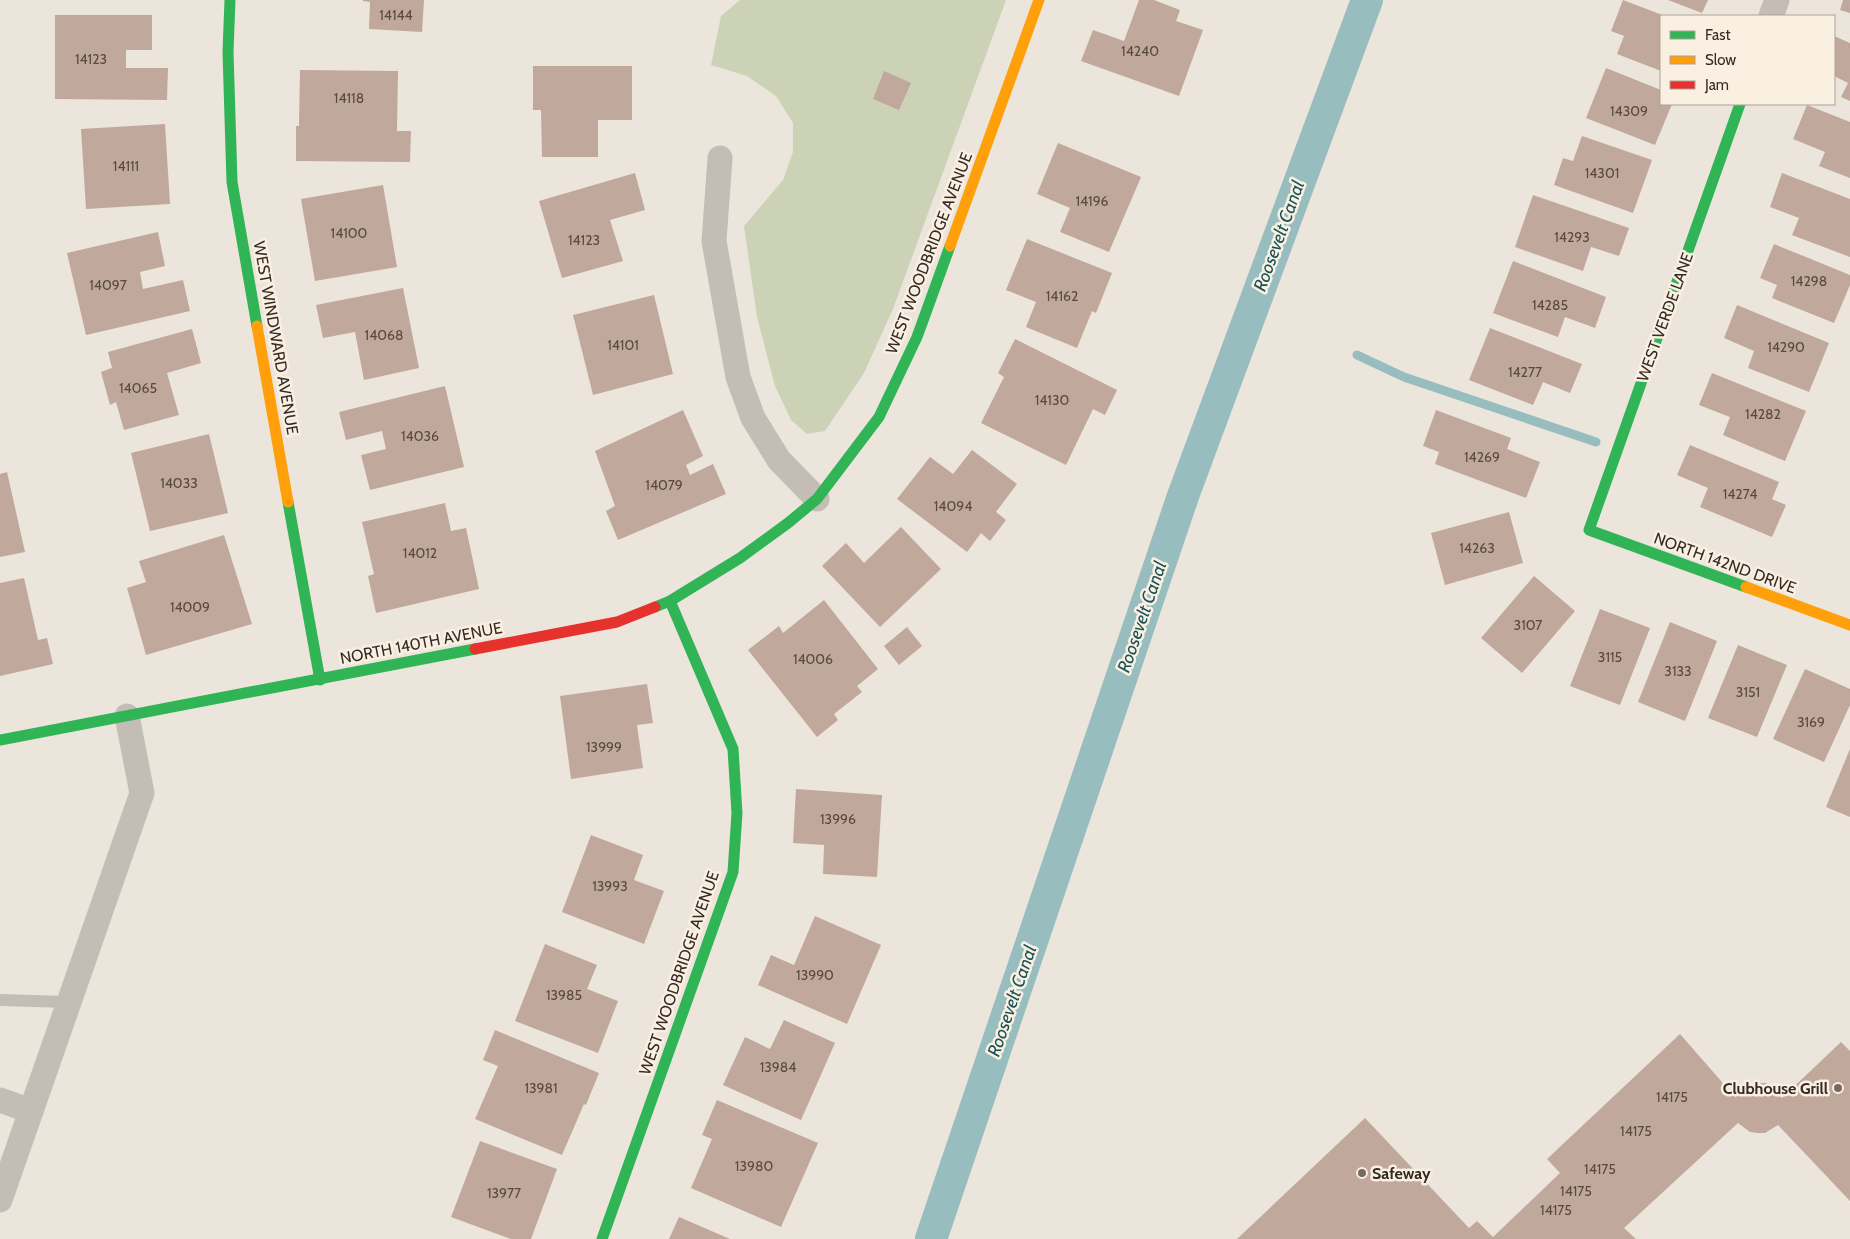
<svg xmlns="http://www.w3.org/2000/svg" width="1850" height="1239" viewBox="0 0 1850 1239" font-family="Cabin,sans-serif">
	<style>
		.green { fill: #ccd2b5 }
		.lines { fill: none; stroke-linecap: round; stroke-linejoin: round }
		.stream { stroke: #97bdbf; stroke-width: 9 }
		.canal { stroke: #97bdbf; stroke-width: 32 }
		.building { fill: #c1a89c }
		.lane { stroke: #c4bdb6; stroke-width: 12 }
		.street { stroke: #c4bdb6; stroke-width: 25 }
		.fast { stroke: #30b455; stroke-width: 11 }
		.slow { stroke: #ff9f0a; stroke-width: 11 }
		.jam { stroke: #e5322d; stroke-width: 11 }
		.poi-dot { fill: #756b64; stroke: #faf0e2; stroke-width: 2 }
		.labels { text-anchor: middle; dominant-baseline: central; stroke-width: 5; stroke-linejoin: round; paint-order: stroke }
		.number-label { font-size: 14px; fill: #584a42 }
		.street-label { font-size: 16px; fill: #352a24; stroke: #faf0e2 }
		.poi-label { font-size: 16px; font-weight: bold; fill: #352a24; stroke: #faf0e2; text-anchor: end }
		.water-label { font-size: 18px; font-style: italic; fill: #175259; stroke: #faf0e2 }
	</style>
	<rect width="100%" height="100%" fill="#ece5dc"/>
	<path class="green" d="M740,0H1006L893,309L864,373L825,431L807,434L791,420L775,386L757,317L744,226L783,180L793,152V123L776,96L747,76L711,65L721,16Z"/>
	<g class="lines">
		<path class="stream" d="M1357,355L1404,377L1596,442"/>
		<path class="canal" d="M931,1239L1183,496L1367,0"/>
	</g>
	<g class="building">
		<path d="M363,0H424L422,32L369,29L370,2L363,1Z"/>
		<path d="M1139,0H1154L1180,10L1176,21L1203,30L1179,96L1081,61L1093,30L1124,41Z"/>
		<path d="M1623,0L1665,16H1661V71L1617,54L1624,36L1611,31Z"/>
		<path d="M1668,0H1708L1702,13Z"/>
		<path d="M1843,0H1850V13L1840,10Z"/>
		<path d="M55,15H152V50H126V68H168L167,100L55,99Z"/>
		<path d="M1834,36L1850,43V101L1841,97L1848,83L1834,76Z"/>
		<path d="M533,66H632V120H598V157H542L541,110H533Z"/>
		<path d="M1606,68L1661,90V104H1672L1655,145L1586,118Z"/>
		<path d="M300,70L398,71L397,131H411L410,162L296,161V126H299Z"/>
		<path d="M884,71L911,83L899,110L873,99Z"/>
		<path d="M1807,105L1850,122V178L1819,166L1825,152L1793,139Z"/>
		<path d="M165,124L170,204L86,209L81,129Z"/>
		<path d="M1582,136L1652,160L1633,213L1554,185L1563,158L1573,161Z"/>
		<path d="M1058,143L1141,177L1109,252L1060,232L1070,208L1037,194Z"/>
		<path d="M635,173L645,210L610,220L623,261L562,278L539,201Z"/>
		<path d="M1782,173L1850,199V257L1792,235L1799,218L1770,207Z"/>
		<path d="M383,185L397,267L315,281L301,199Z"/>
		<path d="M1533,195L1629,228L1619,256L1591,247L1583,271L1515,247Z"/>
		<path d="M158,232L165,266L140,272L143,289L183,280L190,311L86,335L67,253Z"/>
		<path d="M1027,239L1112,273L1096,313L1092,311L1077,348L1026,327L1036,302L1006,290Z"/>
		<path d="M1774,244L1850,275V285L1834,323L1772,298L1777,285L1760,278Z"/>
		<path d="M1513,261L1606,297L1595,328L1565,317L1558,337L1493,313Z"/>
		<path d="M403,288L419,368L364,380L355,332L323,338L316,305Z"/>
		<path d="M654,295L673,374L593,395L573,315Z"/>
		<path d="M1737,305L1829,343L1809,392L1748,368L1754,351L1724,338Z"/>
		<path d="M1490,328L1582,364L1570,393L1543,382L1533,405L1469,380Z"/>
		<path d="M192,329L201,363L167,373L179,415L124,430L116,402L110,405L101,372L112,368L108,352Z"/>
		<path d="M1015,339L1117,390L1105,415L1093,409L1066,465L981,423L1004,377L998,373Z"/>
		<path d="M1712,373L1806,411L1785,461L1723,435L1730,417L1699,405Z"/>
		<path d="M445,386L464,467L370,490L361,455L386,449L382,431L346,440L339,412Z"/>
		<path d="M683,410L703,456L686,465L690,475L713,464L726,494L618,540L606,511L615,506L595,451Z"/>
		<path d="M1436,410L1511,438L1507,449L1540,462L1526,498L1435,464L1439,452L1423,446Z"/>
		<path d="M209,434L228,513L150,531L131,453Z"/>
		<path d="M1690,445L1779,482L1772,499L1786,505L1772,537L1700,507L1708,488L1677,475Z"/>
		<path d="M972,450L1017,484L996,512L1006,520L990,541L981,533L967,552L897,499L930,457L953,474Z"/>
		<path d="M7,472L25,552L0,557V474Z"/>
		<path d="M445,503L451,531L466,528L479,589L376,613L368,576L374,574L362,522Z"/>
		<path d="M1509,512L1523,563L1445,585L1431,533Z"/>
		<path d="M901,527L941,569L880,627L822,566L846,543L864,563Z"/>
		<path d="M224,535L252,624L146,655L127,588L146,582L139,561Z"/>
		<path d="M1534,576L1575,611L1522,673L1481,638Z"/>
		<path d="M24,578L38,640L47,638L53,664L0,676V583Z"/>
		<path d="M824,600L878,669L857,686L862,692L834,714L838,720L817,737L748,650L779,626L783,633Z"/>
		<path d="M1600,609L1650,628L1620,705L1570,686Z"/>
		<path d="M1670,622L1717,641L1685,721L1638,702Z"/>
		<path d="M907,627L922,646L899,665L884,646Z"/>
		<path d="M1738,645L1787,665L1757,737L1708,718Z"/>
		<path d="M1805,669L1850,689V705L1824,762L1773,739Z"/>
		<path d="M647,684L653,723L637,725L643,768L571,779L560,696Z"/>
		<path d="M1850,749V817L1826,807Z"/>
		<path d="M796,789L882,795L877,877L823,874L824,845L793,843Z"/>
		<path d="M591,835L643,855L634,880L664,891L644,944L562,912Z"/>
		<path d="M815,916L881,945L847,1024L758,985L771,955L794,965Z"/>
		<path d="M545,944L597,965L587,989L618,1001L598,1053L515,1021Z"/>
		<path d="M784,1020L835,1043L801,1120L723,1085L745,1037L770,1049Z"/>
		<path d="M495,1030L599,1073L586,1105L584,1104L562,1155L475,1119L498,1066L483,1060Z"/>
		<path d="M1680,1034L1735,1097L1746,1085L1760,1083H1766L1774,1088L1782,1098L1841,1042L1850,1051V1201L1778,1125L1765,1133H1757L1750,1132L1738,1123L1624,1228L1636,1239H1237L1365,1118L1469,1228L1477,1221L1493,1237L1560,1173L1547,1159Z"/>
		<path d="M717,1100L818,1143L781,1227L691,1188L712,1139L702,1135Z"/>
		<path d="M480,1141L557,1169L531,1239H511L451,1217Z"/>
		<path d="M679,1217L730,1239H669Z"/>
	</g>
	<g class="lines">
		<path class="lane" d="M0,1000L68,1002"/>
		<g class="street">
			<path d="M1771,16L1777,0"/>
			<path d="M720,158L714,241L738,377L753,418L779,460L817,499"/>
			<path d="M0,1100L31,1111"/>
			<path d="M0,1200L142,793L127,716"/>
		</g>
		<g class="fast">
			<path d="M230,0L228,52L232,182L257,326"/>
			<path d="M1740,104L1589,530L1746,587"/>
			<path d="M288,502L320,680"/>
			<path d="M655,607L670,601L740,558L788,523L817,499L879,417L917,337L950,246"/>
			<path d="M0,740L475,649"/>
			<path d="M602,1239L733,872L737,813L733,749L670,601"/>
		</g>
		<g class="slow">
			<path d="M950,246L1039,0"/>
			<path d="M257,326L288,502"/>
			<path d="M1746,587L1850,625"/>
		</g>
		<path class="jam" d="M475,649L617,622L655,607"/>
	</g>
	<g class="poi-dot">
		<circle cx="1838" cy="1088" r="5"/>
		<circle cx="1362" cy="1173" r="5"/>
	</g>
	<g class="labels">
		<g class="number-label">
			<text x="396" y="15">14144</text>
			<text x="1140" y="51">14240</text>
			<text x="91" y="59">14123</text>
			<text x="349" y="98">14118</text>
			<text x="1629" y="111">14309</text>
			<text x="126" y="166">14111</text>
			<text x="1602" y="173">14301</text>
			<text x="1092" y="201">14196</text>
			<text x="349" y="233">14100</text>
			<text x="1572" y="237">14293</text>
			<text x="584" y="240">14123</text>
			<text x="1809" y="281">14298</text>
			<text x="108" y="285">14097</text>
			<text x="1062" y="296">14162</text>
			<text x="1550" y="305">14285</text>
			<text x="384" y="335">14068</text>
			<text x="623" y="345">14101</text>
			<text x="1786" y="347">14290</text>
			<text x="1525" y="372">14277</text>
			<text x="138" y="388">14065</text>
			<text x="1052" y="400">14130</text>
			<text x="1763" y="414">14282</text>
			<text x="420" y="436">14036</text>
			<text x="1482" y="457">14269</text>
			<text x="179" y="483">14033</text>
			<text x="664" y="485">14079</text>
			<text x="1740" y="494">14274</text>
			<text x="953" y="506">14094</text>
			<text x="1477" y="548">14263</text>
			<text x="420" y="553">14012</text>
			<text x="190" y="607">14009</text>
			<text x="1528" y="625">3107</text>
			<text x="1610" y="657">3115</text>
			<text x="813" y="659">14006</text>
			<text x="1678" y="671">3133</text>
			<text x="1748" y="692">3151</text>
			<text x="1811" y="722">3169</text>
			<text x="604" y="747">13999</text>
			<text x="838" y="819">13996</text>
			<text x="610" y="886">13993</text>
			<text x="815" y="975">13990</text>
			<text x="564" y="995">13985</text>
			<text x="778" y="1067">13984</text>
			<text x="541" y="1088">13981</text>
			<text x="1672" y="1097">14175</text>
			<text x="1636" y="1131">14175</text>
			<text x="754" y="1166">13980</text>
			<text x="1600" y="1169">14175</text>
			<text x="1576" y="1191">14175</text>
			<text x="504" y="1193">13977</text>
			<text x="1556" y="1210">14175</text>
		</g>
		<g class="street-label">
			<text transform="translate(929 253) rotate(-69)">WEST WOODBRIDGE AVENUE</text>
			<text transform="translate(1665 317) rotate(-70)">WEST VERDE LANE</text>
			<text transform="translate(276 338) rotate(80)">WEST WINDWARD AVENUE</text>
			<text transform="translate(1725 563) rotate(20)">NORTH 142ND DRIVE</text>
			<text transform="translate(421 643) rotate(-11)">NORTH 140TH AVENUE</text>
			<text transform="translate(679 973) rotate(-71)">WEST WOODBRIDGE AVENUE</text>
		</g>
		<g class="poi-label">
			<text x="1828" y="1088">Clubhouse Grill</text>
			<text x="1372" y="1173" text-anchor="start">Safeway</text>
		</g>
		<g class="water-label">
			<text transform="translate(1279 236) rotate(-70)">Roosevelt Canal</text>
			<text transform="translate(1142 617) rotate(-71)">Roosevelt Canal</text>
			<text transform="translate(1012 1001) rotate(-71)">Roosevelt Canal</text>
		</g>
	</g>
	<rect x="1660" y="15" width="175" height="90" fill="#faf0e2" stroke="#aba196"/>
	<rect x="1670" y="31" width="25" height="8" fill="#30b455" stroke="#aba196"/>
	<text x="1705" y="40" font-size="15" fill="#352a24">Fast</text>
	<rect x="1670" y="56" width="25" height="8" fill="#ff9f0a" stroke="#aba196"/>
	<text x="1705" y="65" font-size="15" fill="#352a24">Slow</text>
	<rect x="1670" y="81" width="25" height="8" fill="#e5322d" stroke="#aba196"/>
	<text x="1705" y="90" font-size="15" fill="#352a24">Jam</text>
</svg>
